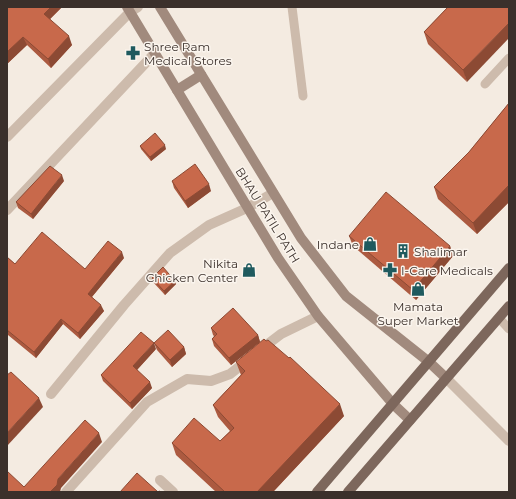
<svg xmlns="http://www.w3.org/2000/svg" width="516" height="499" viewBox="0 0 516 499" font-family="Montserrat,sans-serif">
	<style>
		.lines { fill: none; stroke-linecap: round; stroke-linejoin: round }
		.service { stroke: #cdbbac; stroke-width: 9 }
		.minor { stroke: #cdbbac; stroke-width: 10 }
		.secondary { stroke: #a18a7d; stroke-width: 10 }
		.primary { stroke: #7d675c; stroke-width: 10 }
		.wall { fill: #ac5a40 }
		.shaded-wall { fill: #8c4a34 }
		.building { fill: #c8694b; stroke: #8c4a34 }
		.labels { text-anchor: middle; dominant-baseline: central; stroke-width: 3; stroke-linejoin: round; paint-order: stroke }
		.poi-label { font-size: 12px; fill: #3b302b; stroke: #fbf5ee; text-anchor: start }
		.street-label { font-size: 12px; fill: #3b302b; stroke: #fbf5ee }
	</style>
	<rect width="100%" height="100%" fill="#f4ebe1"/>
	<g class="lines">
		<g class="service">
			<path d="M292,7L303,96"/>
			<path d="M485,84L509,58"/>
			<path d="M499,318L509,329"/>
		</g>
		<g class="minor">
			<path d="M7,137L130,12L138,7"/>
			<path d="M7,210L155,53"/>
			<path d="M260,350L281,334L318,316"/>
			<path d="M446,378L509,441"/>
			<path d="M51,394L124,305L170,253L209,225L247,208L273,193"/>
			<path d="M160,480L173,492"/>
			<path d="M66,492L147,402L187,379L211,381L230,374L248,360"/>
		</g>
		<g class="secondary">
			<path d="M127,7L278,258L318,316L393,404L410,420"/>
			<path d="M160,7L301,238L346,296L429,362L446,378"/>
			<path d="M177,90L201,75"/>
		</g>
		<g class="primary">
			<path d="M317,492L509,268"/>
			<path d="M348,492L509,306"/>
		</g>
	</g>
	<g class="wall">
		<path d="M7,7H62L50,19L72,45L51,68L27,45L7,64Z"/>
		<path d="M448,7L467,82L428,44L424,32Z"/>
		<path d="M509,103V202L477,234L438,199L434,187L469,152Z"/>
		<path d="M140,146L166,149L151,161L141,149Z"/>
		<path d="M64,181L33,219L18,208L16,202Z"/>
		<path d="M172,181L211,191L188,208L174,188Z"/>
		<path d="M349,236L450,246L453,256L416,300L353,246Z"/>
		<path d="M7,257L15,264L85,269L124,258L92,297L104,311L80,339L63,324L36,358L8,335L7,337Z"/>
		<path d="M152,278L176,284L165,295L153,282Z"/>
		<path d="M211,328L258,335L260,342L231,365L214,346L212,339L214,336L213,335Z"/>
		<path d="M154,343L184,347L186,354L172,367L157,350Z"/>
		<path d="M156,349L137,370L152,388L132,409L103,381L101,375Z"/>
		<path d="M236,362L344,416L273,492H216L176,455L172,443L220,441L230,431L218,417L213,405L241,375Z"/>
	</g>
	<g class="shaded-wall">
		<path d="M51,7H62L47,22L44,14Z"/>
		<path d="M509,23V38L467,82L463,70Z"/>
		<path d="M69,36L72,45L51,68L48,59Z"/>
		<path d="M23,37L27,45L7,64V52Z"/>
		<path d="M165,145L166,149L151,161L150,157Z"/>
		<path d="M62,175L64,181L33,219L31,214Z"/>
		<path d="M209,184L211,191L188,208L185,201Z"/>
		<path d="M509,185V202L477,234L473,223Z"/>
		<path d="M450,246L453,256L416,300L413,290Z"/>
		<path d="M122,252L124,258L90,299L88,294Z"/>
		<path d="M175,281L176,284L165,295L164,291Z"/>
		<path d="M101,305L104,311L80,339L78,333Z"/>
		<path d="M61,319L63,324L36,358L34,352Z"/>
		<path d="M258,335L260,342L231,365L229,358Z"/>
		<path d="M154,343L156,349L135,372L133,366Z"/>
		<path d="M184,347L186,354L172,367L170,360Z"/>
		<path d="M150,382L152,388L132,409L130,403Z"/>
		<path d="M39,398L43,407L7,446V433Z"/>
		<path d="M340,404L344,416L273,492H257Z"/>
		<path d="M99,433L102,442L61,488L60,492H50L58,479Z"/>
	</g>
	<g class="building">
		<path d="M7,7H51L44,14L69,36L48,59L23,37L7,52Z"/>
		<path d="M448,7H509V23L463,70L424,32Z"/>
		<path d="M509,103V185L473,223L434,187L469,152Z"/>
		<path d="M155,133L165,145L150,157L140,146Z"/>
		<path d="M195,164L209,184L185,201L172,181Z"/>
		<path d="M50,166L62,175L31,214L16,202Z"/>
		<path d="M386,192L450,246L413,290L349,236Z"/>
		<path d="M42,232L85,269L108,241L122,252L88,294L101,305L78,333L61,319L34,352L7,330V257L15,264Z"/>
		<path d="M163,267L175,281L164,291L152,278Z"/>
		<path d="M233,308L258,335L229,358L212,339L217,334L211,328Z"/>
		<path d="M168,330L184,347L170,360L154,343Z"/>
		<path d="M141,332L154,343L133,366L150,382L130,403L101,375Z"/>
		<path d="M264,339L266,341L268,340L289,358L290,357L340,404L257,492H225L172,443L194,418L220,441L234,428L213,405L245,371L236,362Z"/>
		<path d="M11,372L39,398L7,433V375Z"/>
		<path d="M85,420L99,433L58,479L57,485L50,492H7V471L24,487Z"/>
		<path d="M137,473L158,492L159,491L161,492H120Z"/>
	</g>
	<defs>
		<symbol id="pharmacy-bare" viewBox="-9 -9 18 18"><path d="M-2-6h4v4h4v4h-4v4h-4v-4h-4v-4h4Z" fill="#1f5a5e" stroke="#fbf5ee" stroke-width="2.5" paint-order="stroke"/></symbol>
		<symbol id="shop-bare" viewBox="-9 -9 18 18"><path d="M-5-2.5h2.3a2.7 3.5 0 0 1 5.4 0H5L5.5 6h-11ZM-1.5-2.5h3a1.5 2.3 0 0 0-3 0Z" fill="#1f5a5e" stroke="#fbf5ee" stroke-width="2.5" paint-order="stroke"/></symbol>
		<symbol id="building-bare" viewBox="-9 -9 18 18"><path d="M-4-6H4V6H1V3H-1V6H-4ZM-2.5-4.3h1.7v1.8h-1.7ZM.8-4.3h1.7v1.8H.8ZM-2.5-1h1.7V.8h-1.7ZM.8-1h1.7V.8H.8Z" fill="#1f5a5e" stroke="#fbf5ee" stroke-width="2.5" paint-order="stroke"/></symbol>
	</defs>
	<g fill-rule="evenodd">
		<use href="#pharmacy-bare" x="123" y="43" width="20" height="20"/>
		<use href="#shop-bare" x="360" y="234" width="20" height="20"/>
		<use href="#building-bare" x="393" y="241" width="20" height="20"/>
		<use href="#shop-bare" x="239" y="260" width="20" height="20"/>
		<use href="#pharmacy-bare" x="380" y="260" width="20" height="20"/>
		<use href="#shop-bare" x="408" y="279" width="20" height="20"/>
	</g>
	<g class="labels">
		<g class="poi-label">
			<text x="144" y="46">Shree Ram<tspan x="144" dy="14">Medical Stores</tspan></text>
			<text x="359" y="244" text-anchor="end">Indane</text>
			<text x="414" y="251">Shalimar</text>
			<text x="238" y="263" text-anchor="end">Nikita<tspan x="238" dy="14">Chicken Center</tspan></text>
			<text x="401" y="270">I-Care Medicals</text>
			<text x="418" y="306" text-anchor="middle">Mamata<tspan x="418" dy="14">Super Market</tspan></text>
		</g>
		<g class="street-label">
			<text transform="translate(268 215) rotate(58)">BHAU PATIL PATH</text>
		</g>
	</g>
	<rect width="516" height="499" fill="none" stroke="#3b302b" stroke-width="16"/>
</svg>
